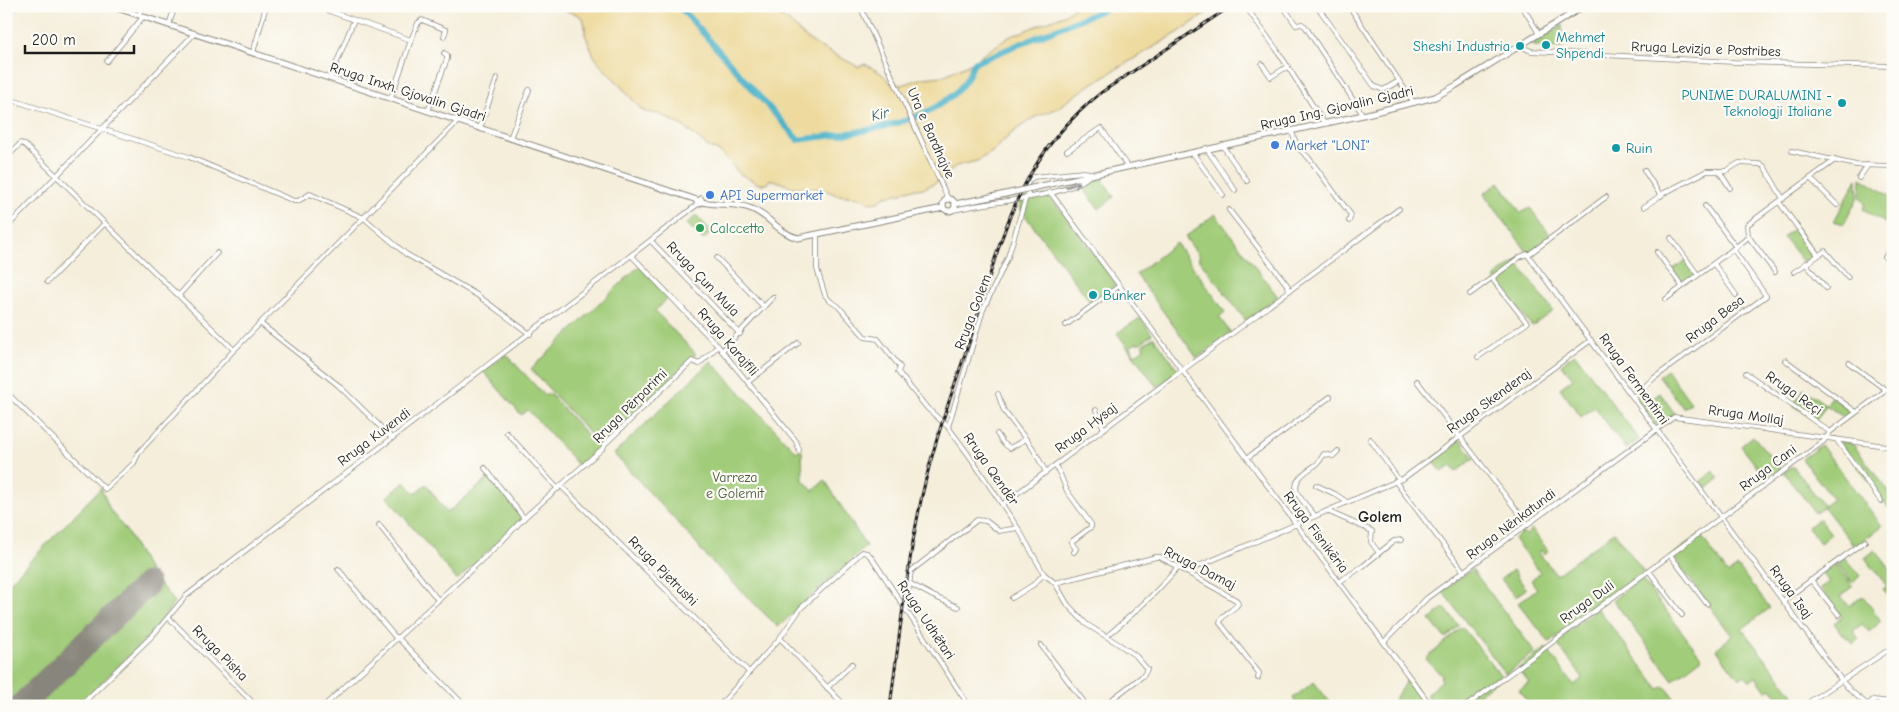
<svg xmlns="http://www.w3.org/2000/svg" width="1899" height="712" viewBox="0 0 1899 712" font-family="'Comic Neue',sans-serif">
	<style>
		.green { fill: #a1cc79; stroke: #5e744a }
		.sand { fill: #eeda9e; stroke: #857b5d }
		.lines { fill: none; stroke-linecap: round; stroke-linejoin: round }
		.river { stroke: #4cb3ca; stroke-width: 6 }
		.runway { stroke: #88857c; stroke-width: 25 }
		.minor-casing { stroke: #88857c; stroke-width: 5.5 }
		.major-casing { stroke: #88857c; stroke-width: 7 }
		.minor { stroke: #fff; stroke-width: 4 }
		.major { stroke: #fff; stroke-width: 5 }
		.rail-casing { stroke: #1c1c1c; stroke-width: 3 }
		.rail { stroke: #fdfcf7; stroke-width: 1; stroke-dasharray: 4; stroke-linecap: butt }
		.major-bridge-casing { stroke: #88857c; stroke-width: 7; stroke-linecap: butt }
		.major-bridge { stroke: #fff; stroke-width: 5 }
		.oneway { stroke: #999 }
		.culture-dot { fill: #0f9aa8; stroke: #fdfcf7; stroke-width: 2 }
		.shop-dot { fill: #3f7fe0; stroke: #fdfcf7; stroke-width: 2 }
		.leisure-dot { fill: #2e9e5b; stroke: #fdfcf7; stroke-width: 2 }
		.labels { text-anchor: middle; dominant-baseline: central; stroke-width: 4.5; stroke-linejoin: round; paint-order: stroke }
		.culture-label { font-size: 14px; fill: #0d838f; stroke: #fdfcf7; text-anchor: start }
		.street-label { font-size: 14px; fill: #1c1c1c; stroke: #fdfcf7 }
		.shop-label { font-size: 14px; fill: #366cbe; stroke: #fdfcf7; text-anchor: start }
		.leisure-label { font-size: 14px; fill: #27864d; stroke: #fdfcf7; text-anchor: start }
		.park-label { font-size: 14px; fill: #4b5a3d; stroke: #fdfcf7 }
		.water-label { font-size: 15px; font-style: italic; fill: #32606a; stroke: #fdfcf7 }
		.quarter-label { font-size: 16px; font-weight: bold; fill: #1c1c1c; stroke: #fdfcf7 }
	</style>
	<rect width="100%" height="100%" fill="#fdfcf7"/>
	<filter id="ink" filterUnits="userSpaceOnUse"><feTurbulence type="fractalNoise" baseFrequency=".02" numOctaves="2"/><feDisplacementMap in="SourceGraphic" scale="10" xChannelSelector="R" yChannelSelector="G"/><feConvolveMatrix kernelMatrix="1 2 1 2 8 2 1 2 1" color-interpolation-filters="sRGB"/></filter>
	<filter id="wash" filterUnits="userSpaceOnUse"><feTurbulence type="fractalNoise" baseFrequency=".0096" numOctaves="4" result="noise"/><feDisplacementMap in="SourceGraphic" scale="20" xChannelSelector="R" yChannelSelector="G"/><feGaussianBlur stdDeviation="1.12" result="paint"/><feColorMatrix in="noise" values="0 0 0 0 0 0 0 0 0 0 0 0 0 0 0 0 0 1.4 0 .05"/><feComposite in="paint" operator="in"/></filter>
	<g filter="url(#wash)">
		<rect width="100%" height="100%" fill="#f5eedb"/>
		<g class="green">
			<path d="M1562,25L1563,48L1534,46V42Z"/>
			<path d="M1097,176L1098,178L1101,177L1114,197L1099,209L1082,187L1056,195L1055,194Z"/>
			<path d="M1861,178L1893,198V228L1863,209L1865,204L1860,197Z"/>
			<path d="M1857,179L1858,197L1844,224L1834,221Z"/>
			<path d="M1499,182L1521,213L1530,208L1551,236L1528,253L1484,194Z"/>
			<path d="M1047,195L1066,216L1116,284L1092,304L1021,210L1018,199Z"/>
			<path d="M1215,214L1278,297L1246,321L1198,258L1200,257L1185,237Z"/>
			<path d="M696,215L712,232L703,240L687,224Z"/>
			<path d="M1796,227L1815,254L1804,263L1783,237Z"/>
			<path d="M1176,243L1225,312L1219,317L1231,333L1197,358L1136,274Z"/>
			<path d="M1686,260L1697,275L1684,283H1681L1672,270Z"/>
			<path d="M1516,261L1553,311L1532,326L1495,281V277Z"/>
			<path d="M639,266L669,297L655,311L696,354L601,446L531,369Z"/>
			<path d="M1140,318L1152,334L1141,343H1136L1130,347L1135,355L1144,348L1142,345L1154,337L1179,371L1157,387L1117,333Z"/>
			<path d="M506,354L545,396L549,393L600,449L580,467L528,410L521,415L483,371Z"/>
			<path d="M1575,354L1639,439L1626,449L1595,407L1581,417L1560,388L1573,378L1561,364Z"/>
			<path d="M711,361L796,452L800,449L802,451L803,480L813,491L825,480L866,546L778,627L701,551L699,546L614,454Z"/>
			<path d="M1667,370L1691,403L1683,408L1659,376Z"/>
			<path d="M1645,389L1652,399L1660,393L1675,414L1660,424H1655L1637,399L1638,393Z"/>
			<path d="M1804,389L1826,405L1833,395L1854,412L1846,419L1826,405L1816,421L1793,405Z"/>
			<path d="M1753,436L1782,470L1767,480L1741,446Z"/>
			<path d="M1460,439L1474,458L1456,472L1451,466L1442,472L1432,459Z"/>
			<path d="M1840,441L1852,443L1893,497V514L1840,443Z"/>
			<path d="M1821,445L1882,526L1855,547L1824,507L1815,513L1784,472L1793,466L1824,506L1833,499L1802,459Z"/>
			<path d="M1713,471L1719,479L1704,491L1699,483Z"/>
			<path d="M490,477L522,519L457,580L387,497L405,482L415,494L426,484L447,513Z"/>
			<path d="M101,488L110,510L127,532L152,576L169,595L174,603L154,631L78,706H6V586Z"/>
			<path d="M1820,519L1831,534L1820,543L1808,527Z"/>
			<path d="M1532,529L1548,551L1544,554L1541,550L1539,553L1556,575L1614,532L1644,572L1549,642L1518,603L1537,589L1531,580L1540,573L1514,539L1523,532L1526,535Z"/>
			<path d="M1700,534L1728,574L1738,567L1770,608L1742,629L1802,706H1784L1771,688L1766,691L1756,677L1750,681L1745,675L1739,679L1716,649L1732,636L1672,555Z"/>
			<path d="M1875,550L1893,572V601L1883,589L1887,586L1865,558Z"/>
			<path d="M1844,557L1860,576L1852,583L1837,563Z"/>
			<path d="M1835,564L1853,587L1841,596L1849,606L1863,596L1881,621L1869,632L1862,624L1853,631L1859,639L1854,644L1842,634L1834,623L1842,617L1820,588L1829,582L1822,573Z"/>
			<path d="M1472,569L1535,652L1506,674L1442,591Z"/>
			<path d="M1513,570L1526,589L1515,597L1501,579Z"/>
			<path d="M1641,578L1702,658L1673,680L1613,600Z"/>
			<path d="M1444,607L1459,626L1447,637H1444L1430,620Z"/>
			<path d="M1598,609L1659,689L1665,686L1680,706H1531L1519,690L1529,683L1518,669L1546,648L1574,685L1583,678L1555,641Z"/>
			<path d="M1462,627L1502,677L1464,706H1435L1426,695L1442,680L1440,678L1442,676L1426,659Z"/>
			<path d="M1408,678C1415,687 1419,696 1426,706H1399L1394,700Z"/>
			<path d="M1314,682L1333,706H1299L1293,698Z"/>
		</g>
		<path class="sand" d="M553,6H763L767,15C773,14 777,14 782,17C792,22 798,32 806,38C823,50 841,57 858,67L864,64L867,65L882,74L891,83L902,85L923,78L943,76L972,62L1009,37L1064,15L1076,6H1217L1179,32L1093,83L1056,109L1033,118L1012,133L992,152L977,161L956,166L939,181L925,188L907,190L902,193L885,196L878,202L871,203L858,197L837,195L822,189L792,187L774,180H769L767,184H759L740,174L720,152L707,146L683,126L659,114L645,112L640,108L618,83L603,68L594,56L585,34V26L583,18L576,14Z"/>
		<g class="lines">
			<path class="river" d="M679,6L798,140C850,133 929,128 964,83C968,78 971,69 974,63L1112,6"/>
			<path class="runway" d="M21,706L147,584"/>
		</g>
	</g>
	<g filter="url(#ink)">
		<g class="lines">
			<defs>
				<g id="minor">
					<path d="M315,6L411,40L418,23L422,20L446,30L444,36"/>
					<path d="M860,6L948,199"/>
					<path d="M1283,6L1296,25L1302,24L1305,26L1363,115"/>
					<path d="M1317,6L1374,86L1383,90L1399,81"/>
					<path d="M1349,6L1414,103"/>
					<path d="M1522,6L1538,32L1537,35"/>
					<path d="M1246,7L1277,50L1324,123"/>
					<path d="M139,15L142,6"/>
					<path d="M169,25L175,6"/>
					<path d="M1520,46L1531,51L1734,62L1893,66"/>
					<path d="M253,53L266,6"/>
					<path d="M107,61L143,17"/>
					<path d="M1262,64L1271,77L1288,66"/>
					<path d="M330,79L354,20"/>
					<path d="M6,98L189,157L294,201H298L310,194L364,218L406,254L477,295L530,334"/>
					<path d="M391,98L411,40"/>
					<path d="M428,111L447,59V55L444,53"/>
					<path d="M480,128L497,78"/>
					<path d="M1291,130L1298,148L1308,157L1351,215L1349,221"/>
					<path d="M510,138L529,90"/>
					<path d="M1222,145L1247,181"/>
					<path d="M1206,148L1235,190"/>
					<path d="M1067,151L1101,128L1127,166"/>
					<path d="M1792,151L1856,165L1893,166"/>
					<path d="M1192,152L1223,195"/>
					<path d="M6,158L21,143L25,145L234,350L458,121"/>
					<path d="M1644,170L1661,196"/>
					<path d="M1719,171L1730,188"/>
					<path d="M1859,178L1868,165"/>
					<path d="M1811,179L1837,205"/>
					<path d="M1050,192L1431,706"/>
					<path d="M1029,196C1024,189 1027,181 1033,177L1083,172L1092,173"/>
					<path d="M1779,202L1818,255"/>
					<path d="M1705,206L1736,247"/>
					<path d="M1644,207L1664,193L1707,171H1726L1739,163L1759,164L1764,166L1783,199"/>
					<path d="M1229,210L1288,286L1289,291"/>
					<path d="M950,211C984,201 1065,199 1089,176"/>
					<path d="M6,228L194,34"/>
					<path d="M817,235V269L825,295L830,301L838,306L865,337L878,339L900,367L898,372L927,408L948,427L968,454L1018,528L1044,574L1055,583L1068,605L1086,624L1120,645L1136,656L1147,669L1144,675L1103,706"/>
					<path d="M1748,236L1775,272"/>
					<path d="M1671,238L1698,275"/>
					<path d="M651,241L740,334"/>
					<path d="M1893,245L1885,257L1893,263"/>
					<path d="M1657,252L1682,286"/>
					<path d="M1528,255L1606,197"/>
					<path d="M632,256L718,346L796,441L799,450"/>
					<path d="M717,258L764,307"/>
					<path d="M1805,263L1826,288"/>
					<path d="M1714,264L1736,295"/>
					<path d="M1794,272L1825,251L1848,277"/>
					<path d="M47,282L105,223"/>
					<path d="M1470,294L1520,257L1527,254L1842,681L1851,691L1869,706"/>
					<path d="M179,295L217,253"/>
					<path d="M1666,299L1745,240L1748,236L1747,225L1835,160"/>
					<path d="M261,324L338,385L392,438"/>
					<path d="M1066,325L1119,286"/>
					<path d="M722,351L773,297"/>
					<path d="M1478,357L1527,323L1494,281L1493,277"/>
					<path d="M1785,360L1856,412"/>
					<path d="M1849,363L1886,390"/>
					<path d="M1746,373L1830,432"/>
					<path d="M1417,381L1528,525"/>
					<path d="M748,382L798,343"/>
					<path d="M6,392L105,489L134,463L139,452L234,350"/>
					<path d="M998,394L1004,411L1032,447L1046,472"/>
					<path d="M1633,397L1654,378L1766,296L1733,249"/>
					<path d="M1096,410L1104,429"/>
					<path d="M948,427L983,310L1008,257L1026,197"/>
					<path d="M507,433L558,489"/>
					<path d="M997,434L1003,443L1010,448L1026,439"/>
					<path d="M1370,439L1399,480"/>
					<path d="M1836,439L1881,501"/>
					<path d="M1247,458L1330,397"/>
					<path d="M1055,465L1060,474L1067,491L1091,524V527L1071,542L1076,549L1074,552"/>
					<path d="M485,468L524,518"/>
					<path d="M1395,481L1464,572"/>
					<path d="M1316,485L1335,494L1347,502"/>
					<path d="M561,486L749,672"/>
					<path d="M1003,504L1399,209"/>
					<path d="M1327,511L1372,531L1371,542L1379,553"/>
					<path d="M1315,516C1310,508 1302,502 1298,494C1291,481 1305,472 1314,466C1319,464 1321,458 1324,454L1333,456L1338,451"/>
					<path d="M379,525L438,600"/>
					<path d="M862,552L867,553L872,558L969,706"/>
					<path d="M1670,555L1707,604"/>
					<path d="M338,569L396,638"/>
					<path d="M1187,571L1404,478L1591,340"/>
					<path d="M1649,571L1682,615"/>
					<path d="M1811,580L1839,615"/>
					<path d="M1339,582L1363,566L1394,541L1401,540"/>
					<path d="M909,583L933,596L958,607"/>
					<path d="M1055,583L1156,557H1160L1236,600L1238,604C1233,611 1221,614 1220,623L1259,673L1258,678"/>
					<path d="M1012,598L1033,585L1044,574"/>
					<path d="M1784,600L1865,541"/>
					<path d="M906,610L911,571L977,520L986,521L999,531L1018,528"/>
					<path d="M168,617L256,706"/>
					<path d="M1107,636C1132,615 1157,593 1177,568"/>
					<path d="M397,637L465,706"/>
					<path d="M780,638L845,706"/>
					<path d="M1384,642L1427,598L1674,417L1893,447"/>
					<path d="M1041,645L1087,706"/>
					<path d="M1889,650L1893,658"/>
					<path d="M827,688L852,664"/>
					<path d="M1868,705L1873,700L1893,702"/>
					<path d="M80,706L153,635L186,596L698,204"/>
					<path d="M324,706L502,541L524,518L603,448L605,444L692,361L699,364L718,346"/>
					<path d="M719,706L780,638L801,608L862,552"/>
					<path d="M1466,706L1824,441L1830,432L1893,385"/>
					<path d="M1806,706L1812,700L1893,647"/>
				</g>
				<g id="major">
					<path d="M111,6L697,200"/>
					<path d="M1032,188L1363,115L1435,97L1455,86L1584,6"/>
					<circle cx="949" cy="205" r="6"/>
					<path d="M702,202L699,204L697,202L701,199L702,202C719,206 736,202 752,209C769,216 780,234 798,238L943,208"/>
					<path d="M955,204L1001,195"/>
				</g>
			</defs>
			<use href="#minor" class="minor-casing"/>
			<use href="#major" class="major-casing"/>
			<use href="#minor" class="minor"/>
			<use href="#major" class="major"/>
			<defs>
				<path id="rail" d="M890,706C899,642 905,578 918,515C930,451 953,391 973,330C1003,234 1018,158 1102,92L1231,6"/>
			</defs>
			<use href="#rail" class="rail-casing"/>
			<use href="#rail" class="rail"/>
			<defs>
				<path id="major-bridge" d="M1001,195L1032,188"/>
			</defs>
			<use href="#major-bridge" class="major-bridge-casing"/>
			<use href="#major-bridge" class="major-bridge"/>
		</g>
		<defs><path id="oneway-shaft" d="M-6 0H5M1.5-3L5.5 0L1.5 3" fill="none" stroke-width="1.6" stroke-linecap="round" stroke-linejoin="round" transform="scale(1.25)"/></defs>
		<use class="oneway" href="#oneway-shaft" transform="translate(1073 185) rotate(-19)"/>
	</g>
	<g class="culture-dot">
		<circle cx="1546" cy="45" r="5"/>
		<circle cx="1520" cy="46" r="5"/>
		<circle cx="1842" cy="103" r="5"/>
		<circle cx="1616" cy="148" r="5"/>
		<circle cx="1093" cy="295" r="5"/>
	</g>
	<g class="shop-dot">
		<circle cx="1275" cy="145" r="5"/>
		<circle cx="710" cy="195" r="5"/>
	</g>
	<circle class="leisure-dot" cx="700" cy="228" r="5"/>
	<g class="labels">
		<g class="culture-label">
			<text x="1556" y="37">Mehmet<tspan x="1556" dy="16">Shpendi</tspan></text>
			<text x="1510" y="46" text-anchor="end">Sheshi Industria</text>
			<text x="1832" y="95" text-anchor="end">PUNIME DURALUMINI -<tspan x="1832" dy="16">Teknologji Italiane</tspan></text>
			<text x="1626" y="148">Ruin</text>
			<text x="1103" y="295">Bunker</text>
		</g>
		<g class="street-label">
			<text transform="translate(1706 49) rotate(2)">Rruga Levizja e Postribes</text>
			<text transform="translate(408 92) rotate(18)">Rruga Inxh. Gjovalin Gjadri</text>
			<text transform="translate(1337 108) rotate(-13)">Rruga Ing. Gjovalin Gjadri</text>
			<text transform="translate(931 133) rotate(66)">Ura e Bardhajve</text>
			<text transform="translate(703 279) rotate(46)">Rruga Çun Mula</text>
			<text transform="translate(973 312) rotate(-69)">Rruga Golem</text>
			<text transform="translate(1715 319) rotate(-37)">Rruga Besa</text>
			<text transform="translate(728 342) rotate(49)">Rruga Karajfili</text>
			<text transform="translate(1634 379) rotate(54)">Rruga Fermentimi</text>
			<text transform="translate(1794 393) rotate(35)">Rruga Reçi</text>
			<text transform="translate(1489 401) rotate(-36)">Rruga Skenderaj</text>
			<text transform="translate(630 406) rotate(-45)">Rruga Përparimi</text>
			<text transform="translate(1746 415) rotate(8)">Rruga Mollaj</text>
			<text transform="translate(1086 428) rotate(-37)">Rruga Hysaj</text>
			<text transform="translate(374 437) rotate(-37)">Rruga Kuvendi</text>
			<text transform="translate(1768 468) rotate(-37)">Rruga Cani</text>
			<text transform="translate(991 469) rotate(55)">Rruga Qendër</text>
			<text transform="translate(1511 524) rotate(-37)">Rruga Nënkatundi</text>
			<text transform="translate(1316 532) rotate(53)">Rruga Fisnikëria</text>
			<text transform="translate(1200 568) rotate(27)">Rruga Damaj</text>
			<text transform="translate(663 571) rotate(45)">Rruga Pjetrushi</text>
			<text transform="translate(1791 592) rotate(54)">Rruga Isaj</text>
			<text transform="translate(1587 602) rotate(-36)">Rruga Duli</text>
			<text transform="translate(926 620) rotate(56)">Rruga Udhëtari</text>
			<text transform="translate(220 653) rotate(45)">Rruga Pisha</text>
		</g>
		<g class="shop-label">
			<text x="1285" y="145">Market "LONI"</text>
			<text x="720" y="195">API Supermarket</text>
		</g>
		<g class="leisure-label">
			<text x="710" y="228">Calccetto</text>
		</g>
		<g class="park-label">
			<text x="735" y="477">Varreza<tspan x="735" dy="16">e Golemit</tspan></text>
		</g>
		<g class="water-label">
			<text transform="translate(880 114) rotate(-14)">Kir</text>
		</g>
		<g class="quarter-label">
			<text x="1380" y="517">Golem</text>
		</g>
	</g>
	<rect width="1899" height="712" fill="none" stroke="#fdfcf7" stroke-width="25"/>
	<path d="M25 45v8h109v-8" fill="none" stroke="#1c1c1c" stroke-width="2.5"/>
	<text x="32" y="45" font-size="15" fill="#1c1c1c" stroke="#fdfcf7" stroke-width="4" paint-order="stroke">200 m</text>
</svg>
